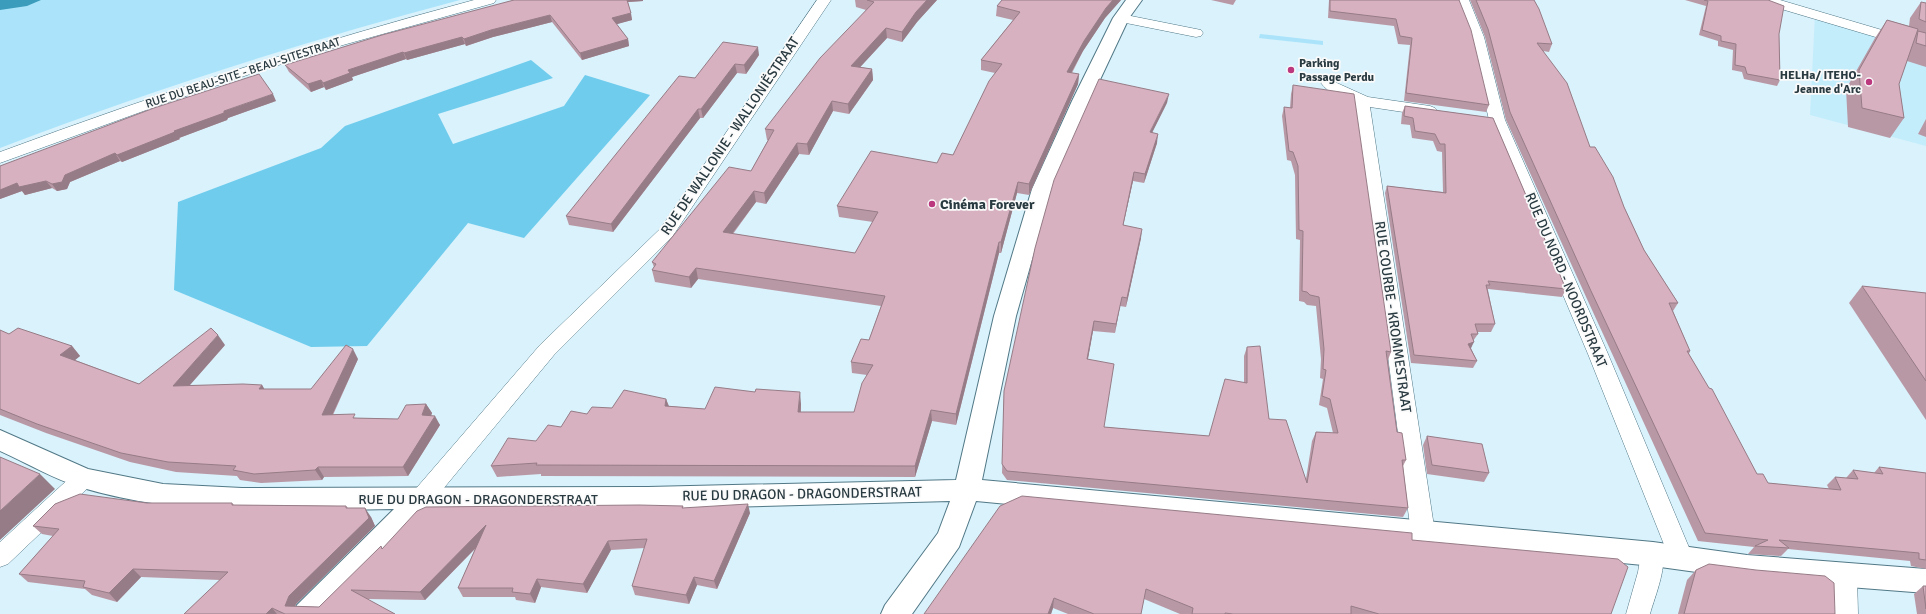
<svg xmlns="http://www.w3.org/2000/svg" width="1926" height="614" viewBox="0 0 1926 614" font-family="Signika,sans-serif">
	<style>
		.built { fill: #c4edfc }
		.green { fill: #abe4fa }
		.forest { fill: #6fcced }
		.water { fill: #3b9cbb }
		.lines { fill: none; stroke-linecap: round; stroke-linejoin: round }
		.minor-casing { stroke: #517886; stroke-width: 1 }
		.tertiary-casing { stroke: #517886; stroke-width: 2 }
		.minor { fill: #fff; fill-rule: evenodd }
		.tertiary { fill: #fff; fill-rule: evenodd }
		.wall { fill: #b998a5 }
		.shaded-wall { fill: #967c86 }
		.building { fill: #d7b1c0; stroke: #967c86 }
		.poi-dot { fill: #bc387e; stroke: #fafafa; stroke-width: 1.5 }
		.labels { text-anchor: middle; dominant-baseline: central; stroke-width: 3.5; stroke-linejoin: round; paint-order: stroke }
		.far-poi-label { font-size: 12px; font-weight: bold; fill: #293a40; stroke: #fafafa; text-anchor: start }
		.far-street-label { font-size: 12px; fill: #293a40; stroke: #fafafa }
		.street-label { font-size: 14px; fill: #293a40; stroke: #fafafa }
		.poi-label { font-size: 14px; font-weight: bold; fill: #293a40; stroke: #fafafa; text-anchor: start }
	</style>
	<rect width="100%" height="100%" fill="#d9f2fc"/>
	<path class="built" d="M1815,14L1926,49V146L1810,115Z"/>
	<g class="green">
		<path d="M0,0H460C305,41 151,90 0,148Z"/>
		<path d="M1260,34L1323,41V45L1259,38Z"/>
	</g>
	<path class="forest" d="M531,60L553,78L438,114L453,144L564,106L585,75L650,95L524,238L468,223L367,346L311,347L174,290L178,202L321,148L345,126Z"/>
	<path class="water" d="M0,0H41L27,6L0,10Z"/>
	<g class="lines">
		<defs>
			<g id="minor">
				<path d="M474,0H496L494,3L343,45L253,73L160,105L0,163V152C156,94 313,43 474,0Z"/>
				<path d="M817,0H831L672,237L554,355L429,506L421,508L413,506L410,499L413,492L540,345L660,229Z"/>
				<path d="M1455,0H1469L1484,37L1505,120L1608,354L1693,557L1689,564L1681,567L1673,564L1669,557L1588,354L1489,120L1470,37Z"/>
				<path d="M1759,0H1780L1926,43V52L1761,3Z"/>
				<path d="M1121,14L1201,30L1203,33L1201,36L1196,37L1116,21L1114,18L1116,15Z"/>
				<path d="M1328,79L1368,97L1430,106L1435,108L1438,111L1435,114L1430,116L1370,107L1435,533L1431,540L1423,543L1415,540L1411,533L1355,103C1343,99 1328,93 1321,83L1323,80Z"/>
				<path d="M84,469L92,472L95,478L92,484L8,564L0,567V542L76,472Z"/>
				<path d="M1653,544L1661,547C1669,563 1655,596 1650,614H1626L1638,572L1641,554L1645,547Z"/>
				<path d="M1845,565L1853,569L1857,576L1858,614H1834L1833,576L1837,569Z"/>
			</g>
			<path id="tertiary" d="M1126,0H1142L1129,18L1090,101L1052,189L1016,316L982,480L1653,542L1747,555L1926,569V593L1747,579L1653,566L976,501L959,547L912,614H881L885,605L938,533L950,501L648,509H428L326,614H293L297,605L394,509C290,510 183,518 83,488C55,480 27,463 0,451V430L88,469L163,484L242,488L648,487L956,480L994,316L1032,189L1072,101L1113,18Z"/>
		</defs>
		<use href="#minor" class="minor-casing"/>
		<use href="#tertiary" class="tertiary-casing"/>
		<use href="#minor" class="minor"/>
		<use href="#tertiary" class="tertiary"/>
	</g>
	<g class="wall">
		<path d="M514,0L643,1L628,2L632,20L616,24L628,39L629,46L582,60L552,22L493,37L466,46L465,44L407,60L406,59L352,77L353,80L326,90L324,87L311,92L289,72L285,65Z"/>
		<path d="M855,0H937L917,22L902,42L887,38L860,67L872,69L873,80L849,114L833,111L809,155L799,154L766,204L756,202L733,234L855,253L873,222L839,217L837,206L937,163L953,155L995,73L981,70V60L1013,20L996,16L997,6L1002,0H1121L1105,18L1083,51L1072,73L1079,74L1078,84L1029,195L1017,193L1001,253H999L956,425L932,421L915,477L541,476V474L497,477L491,466L536,441L561,427L587,414L612,408L666,399L669,406L705,409L801,404V412H854L867,375L852,373L851,362L869,340L881,306L698,279L691,288L655,282L652,270L654,267L652,262L751,171L768,140H767L765,129L866,10L856,7Z"/>
		<path d="M1211,0H1236L1233,5Z"/>
		<path d="M1329,0H1459L1489,105L1486,112L1404,101L1410,45L1398,44L1394,26L1328,18Z"/>
		<path d="M1470,0H1534L1552,44L1549,52L1543,51L1590,147L1624,207L1644,250L1678,303L1673,311L1690,351L1689,354L1757,474L1768,483L1829,489L1827,485L1835,477L1846,478L1853,470L1874,473L1879,467L1926,473V569L1911,566L1910,561L1788,549L1781,556L1748,554L1754,547L1698,541L1587,299L1506,120L1485,37Z"/>
		<path d="M1685,0H1768L1779,34L1780,80L1777,86L1744,79L1742,72L1732,70L1733,50L1718,46V41L1699,35L1706,6Z"/>
		<path d="M1921,2L1926,3V67L1907,61L1899,84L1904,118L1890,138L1848,127L1846,89L1875,38L1887,20L1909,26L1910,18Z"/>
		<path d="M759,55L746,74L737,73L703,118H700L613,232L569,225L566,216L695,78Z"/>
		<path d="M1293,85L1391,352L1388,360L1397,432L1406,460L1403,466L1408,508L1403,517L1007,480L1002,473L1004,391L1167,103L1152,132L1157,143L1144,183L1133,181L1123,226L1141,238L1126,307L1120,306L1115,333L1093,331L1088,359L1104,427L1209,436L1244,383V356L1247,347L1269,419L1306,479L1312,441L1316,432L1333,433L1327,408L1319,405L1323,379L1320,378L1321,359L1316,306L1307,305L1304,302L1299,301L1300,240L1296,239L1295,175L1291,161L1287,160L1282,116L1284,107L1290,108L1291,94Z"/>
		<path d="M276,101L228,118L227,120L179,138L180,139L122,162L120,161L70,182L67,189L57,191L52,188L25,195L22,191L0,199V166Z"/>
		<path d="M1405,106L1493,118L1566,289L1562,297L1488,289V290L1495,324L1491,332H1477L1478,334L1473,341L1471,348L1477,361L1473,368L1411,363L1385,193L1387,186L1443,192L1442,152L1437,151L1433,141L1412,138L1410,125L1401,124L1402,113Z"/>
		<path d="M1926,119V137L1918,134Z"/>
		<path d="M1862,286L1926,293V420L1849,303Z"/>
		<path d="M0,330L9,334L72,346L80,356L75,360L139,384L225,345L190,385H262L264,389H311L358,359L333,415L357,418L398,419L426,404L432,413L431,416L440,425L408,476L324,477L322,480L261,483L240,480L237,476L176,472L130,462L46,433L0,415Z"/>
		<path d="M1427,436L1489,473L1484,482L1427,474L1423,445Z"/>
		<path d="M147,503H232L234,505L346,506L348,508L371,517L375,526L296,604L295,606L319,607L382,548L683,506V508L750,513L717,589L697,585L689,604L635,595L632,586L645,548L611,550L587,593L541,587L535,603L516,600L515,597H463L458,588L475,549L425,600L367,599L395,614H184L220,580L141,577L117,602L92,595L85,589L28,582L19,574L53,536L42,534L33,526Z"/>
		<path d="M1412,540L1611,614H1180L1144,599L1141,614H1068L1053,608L1051,614H924Z"/>
		<path d="M1696,570L1835,614H1678L1687,580Z"/>
		<path d="M1923,586H1926V614H1917L1914,594Z"/>
	</g>
	<g class="shaded-wall">
		<path d="M627,0H643V1L627,2Z"/>
		<path d="M927,0H937L917,22L902,42V32L916,12Z"/>
		<path d="M1113,0H1121L1105,18L1083,51L1066,82L1067,72L1084,41L1106,8Z"/>
		<path d="M631,13L632,20L614,25L612,18Z"/>
		<path d="M550,15L552,22L493,37L466,46L464,39L491,30Z"/>
		<path d="M886,28L887,38L852,76L851,66Z"/>
		<path d="M462,37L465,44L407,60L404,53Z"/>
		<path d="M628,39L629,46L582,60L580,53Z"/>
		<path d="M758,47L759,55L746,74L744,65Z"/>
		<path d="M403,52L406,59L352,77L353,80L326,90L323,83L348,70Z"/>
		<path d="M735,64L737,73L703,118L701,109Z"/>
		<path d="M872,69L873,80L849,114L848,104Z"/>
		<path d="M1079,74L1078,84L1029,195V184Z"/>
		<path d="M321,80L324,87L311,92L308,84Z"/>
		<path d="M273,94L276,101L228,118L227,120L179,138L180,139L122,162L117,155L174,131L224,111Z"/>
		<path d="M1169,94L1167,103L1148,141L1150,132Z"/>
		<path d="M832,101L833,111L809,155L807,144Z"/>
		<path d="M698,109L700,118L613,232L611,224Z"/>
		<path d="M1158,134L1157,143L1144,183L1145,174Z"/>
		<path d="M797,143L799,154L766,204L764,193Z"/>
		<path d="M115,153L120,161L70,182L67,189L57,191L52,184L65,175Z"/>
		<path d="M1134,172L1133,181L1121,235L1123,225Z"/>
		<path d="M46,181L52,188L25,195L22,191L0,199V190L17,183Z"/>
		<path d="M1018,182L1017,193L1001,253V242Z"/>
		<path d="M754,191L756,202L725,243L723,232Z"/>
		<path d="M1142,229L1141,238L1126,307L1127,298Z"/>
		<path d="M999,242V253L956,425V414Z"/>
		<path d="M696,268L698,279L691,288L689,277Z"/>
		<path d="M1122,297L1120,306L1115,333L1116,324Z"/>
		<path d="M1094,321L1093,331L1086,369L1087,359Z"/>
		<path d="M218,335L225,345L181,395L173,386Z"/>
		<path d="M1474,342L1470,350L1468,344Z"/>
		<path d="M72,346L80,356L69,365L60,355Z"/>
		<path d="M353,349L358,359L328,424L322,415Z"/>
		<path d="M262,385L268,395L259,389Z"/>
		<path d="M800,392L801,404L800,423L798,412Z"/>
		<path d="M666,399L670,410L665,406Z"/>
		<path d="M426,404L432,413L427,425L422,415Z"/>
		<path d="M931,410L932,421L915,477V466Z"/>
		<path d="M435,416L440,425L408,476L403,467Z"/>
		<path d="M318,467L324,477L322,480L315,470Z"/>
		<path d="M40,474L55,489L0,540V511Z"/>
		<path d="M748,504L750,513L717,589L714,581Z"/>
		<path d="M365,508L371,517L375,526L296,604L292,614L285,606L289,596Z"/>
		<path d="M486,525L490,533L425,600L420,592Z"/>
		<path d="M608,541L611,550L587,593L583,584Z"/>
		<path d="M133,569L141,577L117,602L109,593Z"/>
		<path d="M694,577L697,585L689,604L686,595Z"/>
		<path d="M537,579L541,587L535,603L530,594Z"/>
		<path d="M1054,598L1053,608L1051,614H1048Z"/>
		<path d="M272,608L277,614H266Z"/>
	</g>
	<g class="building">
		<path d="M514,0H627L631,13L612,18L628,39L580,53L550,15L491,30L464,39L462,37L404,53L403,52L348,70L350,73L323,83L321,80L308,84L285,65L382,35Z"/>
		<path d="M867,0H927L916,12L902,32L886,28L851,66L872,69L848,104L832,101L807,144L797,143L764,193L754,191L723,232L855,253L878,212L837,206L871,151L937,163L942,153L953,155L989,81L1002,64L981,60L1020,12L997,6L1002,0H1113L1106,8L1084,41L1067,72L1079,74L1029,184L1018,182L1001,242H999L956,414L931,410L915,466L536,465L537,463L491,466L508,438L536,441L548,425L561,427L571,411L587,414L592,407L612,408L624,390L666,399L665,406L705,409L715,387L755,392L756,389L800,392L798,412H854L862,383L873,365L851,362L861,339L869,340L885,296L696,268L689,277L652,270L656,264L652,262L729,167L751,171L774,130L765,129L820,58L874,2Z"/>
		<path d="M1330,0H1459L1471,30L1489,105L1406,93L1412,38L1400,36L1396,19L1330,11Z"/>
		<path d="M1476,0H1534L1539,9L1552,44L1537,43L1567,83L1590,147H1595L1613,177L1624,207L1644,250L1678,303H1669L1690,351H1687L1709,388L1712,389L1757,474H1763L1768,483L1841,490L1835,477L1858,479L1853,470L1883,474L1879,467L1926,473V560L1919,559V553L1779,540L1789,548L1755,546L1768,540L1705,533L1591,291L1510,112L1488,29Z"/>
		<path d="M1704,0H1768L1784,6L1779,34L1780,80L1747,74L1745,67L1735,65L1736,44L1721,41V36L1702,30L1708,1Z"/>
		<path d="M1921,2L1926,3V22L1919,19Z"/>
		<path d="M1887,20L1918,29L1899,84L1904,118L1862,108L1859,70Z"/>
		<path d="M1918,31L1926,33V46L1916,43Z"/>
		<path d="M723,42L758,47L744,65L735,64L701,109H698L611,224L566,216L679,76L695,78Z"/>
		<path d="M259,74L273,94L224,111V113L174,131L175,132L117,155L115,153L65,175L62,182L52,184L46,181L19,187L17,183L0,190V166L154,108Z"/>
		<path d="M1099,79L1169,94L1150,132L1158,134L1145,174L1134,172L1123,225L1142,229L1127,298L1122,297L1116,324L1094,321L1087,359L1114,364L1104,427L1209,436L1225,379L1247,383V347L1260,346L1269,419L1286,420L1307,483L1316,432L1338,433L1330,399L1322,396L1326,370L1323,369L1324,349L1319,297L1310,295L1307,292L1302,291L1303,231L1299,230L1298,166L1293,152L1289,151L1284,107L1292,108L1293,85L1354,94L1391,352L1386,351L1397,432L1402,433L1406,460H1402L1408,508L1007,471L1002,464L1004,391L1035,248L1054,180Z"/>
		<path d="M1405,106L1493,118L1566,289L1488,281L1490,285H1486L1495,324H1475L1478,334H1471L1474,342L1468,344L1477,361L1414,355L1387,186L1446,193L1445,144H1440L1435,134L1415,131L1413,118L1404,116Z"/>
		<path d="M1862,286L1926,293V381Z"/>
		<path d="M18,328L72,346L60,355L139,384L211,328L218,335L173,386L243,384L262,385L259,389H311L346,345L353,349L322,415L355,414L353,418L398,419L406,405L426,404L422,415L435,416L403,467H318L315,470L254,474L233,470L236,466L168,462L121,453L37,424L0,409V330L9,334Z"/>
		<path d="M1427,436L1482,444L1489,473L1432,465Z"/>
		<path d="M0,457L40,474L0,511Z"/>
		<path d="M80,494L147,503H232V505L337,506H346V508H365L369,518L289,596L285,606L319,607L381,546L382,549L417,511L426,507L639,505L683,506L682,508L748,504L714,581L694,577L686,595L632,586L647,539L608,541L583,584L537,579L530,594L512,592L513,588H458L486,525L420,592L351,590L395,614H285L272,608L266,614H184L228,572L133,569L109,593L83,587L85,581L19,574L59,529L33,526L55,504Z"/>
		<path d="M1022,496L1412,533V540L1618,559L1628,567L1611,614H1379L1351,606V614H1233L1225,613V614H1192L1193,608L1146,589L1141,614H1094L1054,598L1048,614H924L1000,506Z"/>
		<path d="M1709,564L1756,570L1825,576L1834,583L1835,614H1684L1696,570Z"/>
		<path d="M1923,586H1926V609Z"/>
	</g>
	<g class="poi-dot">
		<circle cx="1291" cy="70" r="4"/>
		<circle cx="1869" cy="82" r="4"/>
		<circle cx="932" cy="204" r="4"/>
	</g>
	<g class="labels">
		<g class="far-poi-label">
			<text x="1299" y="63">Parking<tspan x="1299" dy="14">Passage Perdu</tspan></text>
			<text x="1861" y="75" text-anchor="end">HELHa/ ITEHO-<tspan x="1861" dy="14">Jeanne d'Arc</tspan></text>
		</g>
		<g class="far-street-label">
			<text transform="translate(243 73) rotate(-18)">RUE DU BEAU-SITE - BEAU-SITESTRAAT</text>
		</g>
		<g class="street-label">
			<text transform="translate(730 136) rotate(-56)">RUE DE WALLONIE - WALLONIËSTRAAT</text>
			<text transform="translate(1566 280) rotate(67)">RUE DU NORD - NOORDSTRAAT</text>
			<text transform="translate(1393 317) rotate(82)">RUE COURBE - KROMMESTRAAT</text>
			<text transform="translate(802 494) rotate(-1)">RUE DU DRAGON - DRAGONDERSTRAAT</text>
			<text x="478" y="499">RUE DU DRAGON - DRAGONDERSTRAAT</text>
		</g>
		<g class="poi-label">
			<text x="940" y="204">Cinéma Forever</text>
		</g>
	</g>
</svg>
